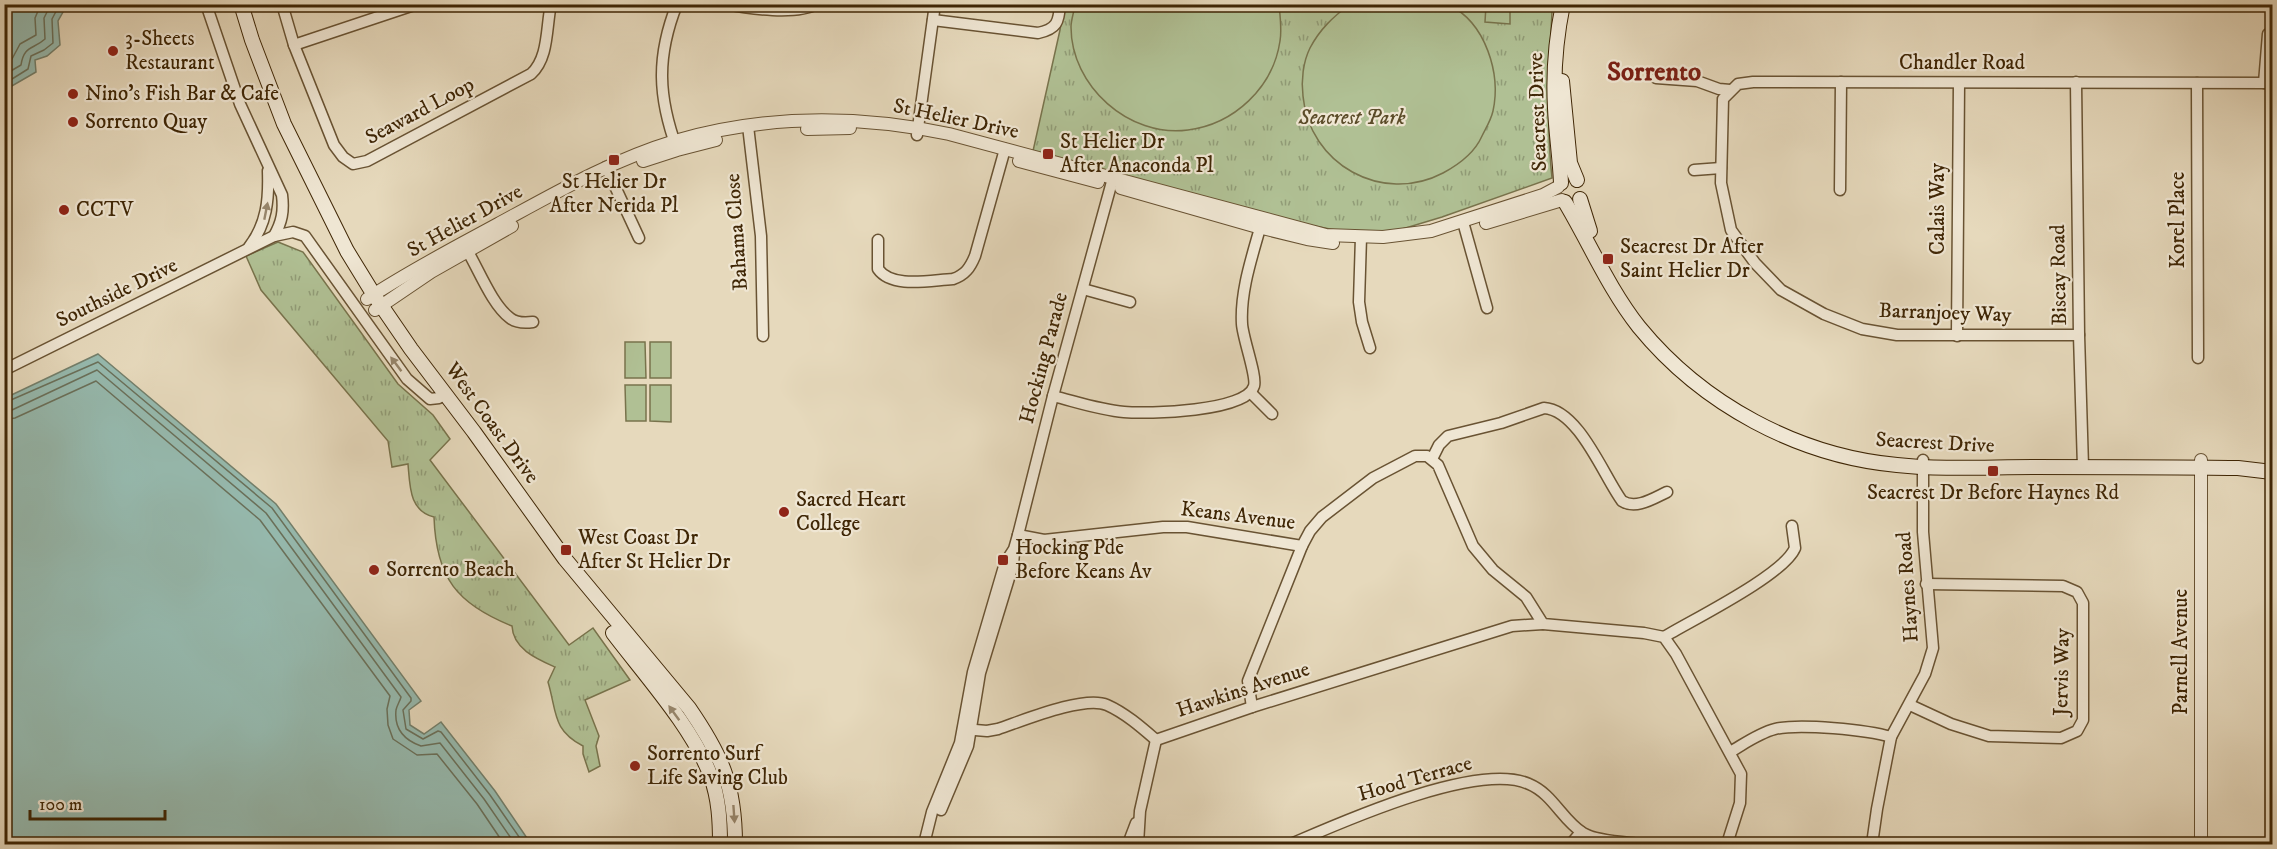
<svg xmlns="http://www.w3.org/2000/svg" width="2277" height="849" viewBox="0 0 2277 849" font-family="'IM FELL DW Pica',serif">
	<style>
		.park { fill: url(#park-tufts); stroke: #78734c; stroke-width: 1.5 }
		.pitch { fill: #b0c094; stroke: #78734c; stroke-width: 1.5 }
		.water { fill: #96baaf; stroke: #737f6b; stroke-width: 1.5 }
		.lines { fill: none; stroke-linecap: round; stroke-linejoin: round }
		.shore { stroke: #6a705a; stroke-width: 1.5 }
		.minor-casing { stroke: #695333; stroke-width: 13 }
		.tertiary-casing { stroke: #695333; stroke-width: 14 }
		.secondary-casing { stroke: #3f2605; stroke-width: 16 }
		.minor { stroke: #efe6d3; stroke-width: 10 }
		.tertiary { stroke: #efe6d3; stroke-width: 12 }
		.secondary { stroke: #efe6d3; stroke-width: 14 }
		.oneway { fill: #97866c }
		.poi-dot { fill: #8f2418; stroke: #efe6d3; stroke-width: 2 }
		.labels { text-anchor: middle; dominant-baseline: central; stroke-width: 4.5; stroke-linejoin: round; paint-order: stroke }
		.poi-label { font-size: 21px; fill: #3f2605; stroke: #efe6d3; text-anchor: start }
		.street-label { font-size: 21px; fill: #3f2605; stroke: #efe6d3 }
		.park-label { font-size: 21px; font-style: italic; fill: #5b4c29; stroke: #efe6d3 }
		.district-label { font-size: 27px; font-weight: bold; fill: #7a1f14; stroke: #efe6d3 }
	</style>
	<defs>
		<pattern id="park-tufts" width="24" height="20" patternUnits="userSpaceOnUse" patternTransform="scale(1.5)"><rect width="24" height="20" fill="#b0c094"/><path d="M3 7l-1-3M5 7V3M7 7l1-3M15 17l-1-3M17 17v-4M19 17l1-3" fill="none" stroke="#919c77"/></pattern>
	</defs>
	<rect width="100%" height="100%" fill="#e6d9bc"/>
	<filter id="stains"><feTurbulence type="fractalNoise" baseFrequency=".00333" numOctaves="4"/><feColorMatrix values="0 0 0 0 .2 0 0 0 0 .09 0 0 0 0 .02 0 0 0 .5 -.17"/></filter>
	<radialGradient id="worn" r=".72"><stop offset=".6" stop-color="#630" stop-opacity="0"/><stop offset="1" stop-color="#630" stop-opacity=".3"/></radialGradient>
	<g class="park">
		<path d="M1063,5H1555L1552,12C1549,68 1546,122 1552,178L1442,217L1399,230L1351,233L1288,221L1033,151L1060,30Z"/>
		<path d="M278,242L303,252L398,384L433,415L450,439L430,460L569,645L593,628L630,680L585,700L599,736L596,746L600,766L589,772L583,754V746C552,730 557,712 548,682L555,667C537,659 513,649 512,626C457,604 436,578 434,517C409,511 410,486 408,464L392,467L388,441L261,290L246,256Z"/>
	</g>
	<g class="pitch">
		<path d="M1075,5H1279C1280,15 1282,30 1280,41C1273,88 1234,124 1188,130C1129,138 1071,86 1071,27C1071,20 1074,12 1075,5Z"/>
		<path d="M1349,5C1365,4 1440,1 1449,5C1486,23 1501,74 1493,111C1491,120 1486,128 1482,136C1475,152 1458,165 1443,173C1382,205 1309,164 1303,96C1301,81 1303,62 1310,48C1320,29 1333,17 1349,5Z"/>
		<path d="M1486,5H1510V24L1485,22Z"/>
		<path d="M625,342H645L646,378H625Z"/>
		<rect x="650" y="342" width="21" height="36"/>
		<path d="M625,385H646V421H626Z"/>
		<path d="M650,385H671V422L650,421Z"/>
	</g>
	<g class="water">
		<path d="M4,5H67L58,21L60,45L47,56L35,60L36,72L5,90Z"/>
		<path d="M98,354L276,504L421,701L409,710L410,725L424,734L441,722L495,791L531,844H5V398Z"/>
	</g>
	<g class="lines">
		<g class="shore">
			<path d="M4,64L12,59L20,44L36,35L35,18L41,4"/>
			<path d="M4,75L21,65C24,45 33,50 45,39L44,18L51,4"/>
			<path d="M4,84L28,69L31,56L44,50L53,43L52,19L60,4"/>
			<path d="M4,403L98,362L272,508L411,698V701L403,710L406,729L423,739L438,731L441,732L490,795L524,844"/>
			<path d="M4,411L12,410L97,370L266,513L401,697C400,701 397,705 396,710C394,729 404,740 421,746L440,743L484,799L515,844"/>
			<path d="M4,420L15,418L96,381L260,520L390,696L387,709L388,725L393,739L417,755L437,754L477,804L504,844"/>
		</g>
		<defs>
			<g id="minor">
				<path d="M282,4L294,45L334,145L343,157L353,164L367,161L531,74C549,58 546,27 551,4"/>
				<path d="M677,4C656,57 658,97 677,149"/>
				<path d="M727,4C748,9 798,15 816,4"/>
				<path d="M933,20L1038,33C1057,29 1059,22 1060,4"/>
				<path d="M294,45L417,4"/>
				<path d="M1656,78L1697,81L1719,89L1730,90"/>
				<path d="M2076,82L2079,335L2083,467"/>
				<path d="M2197,83L2198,358"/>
				<path d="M2264,83L2268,34"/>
				<path d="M748,126L761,236L763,336"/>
				<path d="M917,135L935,4"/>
				<path d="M606,167L639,238"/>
				<path d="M1694,170L1721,168"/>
				<path d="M1840,190L1841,82"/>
				<path d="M1463,222L1487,308"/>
				<path d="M274,236L293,232L305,236L407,379L430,399L439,398"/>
				<path d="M1361,237L1359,302L1362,322L1370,348"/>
				<path d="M878,240V269C892,289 931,280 953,279C965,275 970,268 975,256L1005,149"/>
				<path d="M464,245C477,265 491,304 510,318C516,323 525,323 533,322"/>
				<path d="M249,247C267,224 269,199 268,171"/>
				<path d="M1083,289L1130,302"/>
				<path d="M2079,335H1897L1862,329L1824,314L1781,290L1755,263L1731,230L1721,183L1723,99L1738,84L1753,82L2272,83"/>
				<path d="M1957,336L1959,83"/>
				<path d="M4,370L274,236C282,222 284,211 282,195L240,104L206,4"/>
				<path d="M1251,393L1272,414"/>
				<path d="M1053,396C1077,402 1100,410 1124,412C1147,414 1247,412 1254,386C1257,376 1243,339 1242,324C1240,290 1253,254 1262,221"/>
				<path d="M1432,459L1439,445L1448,436L1501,423L1544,408C1579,410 1604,477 1622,501C1636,510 1654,498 1667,492"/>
				<path d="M1018,535L1044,540L1163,527H1187L1302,546L1310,531L1322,517L1373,478L1415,456H1427L1438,465L1473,546L1493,570L1526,597L1543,624L1644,633L1664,637L1676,654L1741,774L1740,803L1727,844"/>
				<path d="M1664,637C1692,620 1784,575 1795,548L1792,526"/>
				<path d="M1910,705L1951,724L1989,736L2061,738L2077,731L2083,720V603L2077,592L2063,586L1926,584"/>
				<path d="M1252,707L1248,681L1302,546"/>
				<path d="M963,729L987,731L998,729C1022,721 1084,695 1107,705C1125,713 1141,727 1156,740L1252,707L1512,626L1543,624"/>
				<path d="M1730,752C1744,744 1759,733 1775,729C1799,723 1868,730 1891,737"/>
				<path d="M941,810L968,746L980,673L1013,565L1014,552"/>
				<path d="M924,844L932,812L960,743L973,672L1005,563L1014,549L1018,535L1053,396L1113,178"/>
				<path d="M1128,844L1136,823"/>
				<path d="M1138,844L1140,811L1156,740"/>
				<path d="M1291,844C1342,822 1478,761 1529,784C1553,794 1562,820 1583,833C1596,841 1624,842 1641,844"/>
				<path d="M1571,844L1581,832"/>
				<path d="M1872,844L1877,809L1891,737L1925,674L1933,648L1923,532V460"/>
			</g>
			<g id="tertiary">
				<path d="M807,129L850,128"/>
				<path d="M643,161L677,150L716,140"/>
				<path d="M1019,161L1098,182"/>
				<path d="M1121,188L1254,226L1307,239L1333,243"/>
				<path d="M1486,223L1562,200"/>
				<path d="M367,299C409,271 454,248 498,224C555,193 612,160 675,141C764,115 858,115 949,134L1326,235L1383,237L1431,231L1543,195L1558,187"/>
				<path d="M375,310L431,272L512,226"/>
				<path d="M2201,844V460"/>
			</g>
			<g id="secondary">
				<path d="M241,4L252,40L284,124L347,251L374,295L411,349L474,432L565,559L689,708C722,756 735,785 735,844"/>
				<path d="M1562,81L1570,163L1577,180"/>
				<path d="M1561,183C1560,158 1556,133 1555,108C1553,73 1556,38 1563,4"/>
				<path d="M1580,199L1590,231"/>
				<path d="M1565,202C1590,244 1609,289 1639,327C1702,404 1798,456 1897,465C1942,470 1988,467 2033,467C2102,467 2170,467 2238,468L2272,472"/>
				<path d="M613,633C644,674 694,729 711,777C719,799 720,821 720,844"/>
			</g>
		</defs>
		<use href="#minor" class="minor-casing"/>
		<use href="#tertiary" class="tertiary-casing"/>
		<use href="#secondary" class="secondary-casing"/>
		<use href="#minor" class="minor"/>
		<use href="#tertiary" class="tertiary"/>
		<use href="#secondary" class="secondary"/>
	</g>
	<defs><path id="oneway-solid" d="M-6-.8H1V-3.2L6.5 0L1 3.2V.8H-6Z" transform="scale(1.5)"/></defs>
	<g class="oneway">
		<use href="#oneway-solid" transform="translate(266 211) rotate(-79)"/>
		<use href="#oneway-solid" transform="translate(396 364) rotate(-127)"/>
		<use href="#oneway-solid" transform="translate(674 713) rotate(-126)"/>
		<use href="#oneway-solid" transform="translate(734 814) rotate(86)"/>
	</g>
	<g class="poi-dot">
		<circle cx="113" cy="51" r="6"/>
		<circle cx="73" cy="94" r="6"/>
		<circle cx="73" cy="122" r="6"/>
		<rect x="1042" y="148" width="12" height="12" rx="3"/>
		<rect x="608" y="154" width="12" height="12" rx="3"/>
		<circle cx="64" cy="210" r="6"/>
		<rect x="1602" y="253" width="12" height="12" rx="3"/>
		<rect x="1987" y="465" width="12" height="12" rx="3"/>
		<circle cx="784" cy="512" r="6"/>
		<rect x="560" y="544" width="12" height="12" rx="3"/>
		<rect x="997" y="554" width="12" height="12" rx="3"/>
		<circle cx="374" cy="570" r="6"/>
		<circle cx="635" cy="766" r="6"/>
	</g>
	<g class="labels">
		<g class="poi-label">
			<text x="125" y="39">3-Sheets<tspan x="125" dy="24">Restaurant</tspan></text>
			<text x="85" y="94">Nino's Fish Bar &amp; Cafe</text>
			<text x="85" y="122">Sorrento Quay</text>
			<text x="1060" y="142">St Helier Dr<tspan x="1060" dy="24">After Anaconda Pl</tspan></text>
			<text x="614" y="182" text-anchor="middle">St Helier Dr<tspan x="614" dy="24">After Nerida Pl</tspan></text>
			<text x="76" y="210">CCTV</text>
			<text x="1620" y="247">Seacrest Dr After<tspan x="1620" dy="24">Saint Helier Dr</tspan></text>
			<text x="1993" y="493" text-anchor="middle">Seacrest Dr Before Haynes Rd</text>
			<text x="796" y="500">Sacred Heart<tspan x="796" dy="24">College</tspan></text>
			<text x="578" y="538">West Coast Dr<tspan x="578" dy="24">After St Helier Dr</tspan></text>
			<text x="1015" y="548">Hocking Pde<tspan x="1015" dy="24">Before Keans Av</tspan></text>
			<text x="386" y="570">Sorrento Beach</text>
			<text x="647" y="754">Sorrento Surf<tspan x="647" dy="24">Life Saving Club</tspan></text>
		</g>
		<g class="street-label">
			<text x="1962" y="63">Chandler Road</text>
			<text transform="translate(420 111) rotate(-28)">Seaward Loop</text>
			<text transform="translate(1538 112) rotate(-92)">Seacrest Drive</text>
			<text transform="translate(956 119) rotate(12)">St Helier Drive</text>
			<text transform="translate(1938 209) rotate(-90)">Calais Way</text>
			<text transform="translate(2178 220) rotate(-90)">Korel Place</text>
			<text transform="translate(465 221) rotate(-29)">St Helier Drive</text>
			<text transform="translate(737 232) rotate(-94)">Bahama Close</text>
			<text transform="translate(2059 275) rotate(-91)">Biscay Road</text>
			<text transform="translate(117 293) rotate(-26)">Southside Drive</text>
			<text transform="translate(1945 313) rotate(2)">Barranjoey Way</text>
			<text transform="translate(1044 358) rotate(-75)">Hocking Parade</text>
			<text transform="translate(492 423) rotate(54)">West Coast Drive</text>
			<text transform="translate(1935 443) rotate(3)">Seacrest Drive</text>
			<text transform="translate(1238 516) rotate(7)">Keans Avenue</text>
			<text transform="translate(1908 587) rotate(-94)">Haynes Road</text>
			<text transform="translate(2181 652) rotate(-90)">Parnell Avenue</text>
			<text transform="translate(2062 672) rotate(-89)">Jervis Way</text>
			<text transform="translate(1243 690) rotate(-18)">Hawkins Avenue</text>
			<text transform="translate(1415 779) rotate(-16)">Hood Terrace</text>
		</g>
		<g class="park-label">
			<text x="1352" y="118">Seacrest Park</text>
		</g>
		<g class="district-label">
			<text x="1654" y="72">Sorrento</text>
		</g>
	</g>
	<rect width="2277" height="849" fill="none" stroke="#e6d9bc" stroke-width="24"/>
	<rect x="6" y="6" width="2265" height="837" fill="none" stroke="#3f2605" stroke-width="3"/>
	<rect x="12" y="12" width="2253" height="825" fill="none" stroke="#3f2605" stroke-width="1.5"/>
	<path d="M30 810v9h135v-9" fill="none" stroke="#3f2605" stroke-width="3"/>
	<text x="39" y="810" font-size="18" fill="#3f2605" stroke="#efe6d3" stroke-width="4.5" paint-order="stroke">100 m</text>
	<rect width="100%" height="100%" filter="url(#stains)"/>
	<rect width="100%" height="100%" fill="url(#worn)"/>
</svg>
